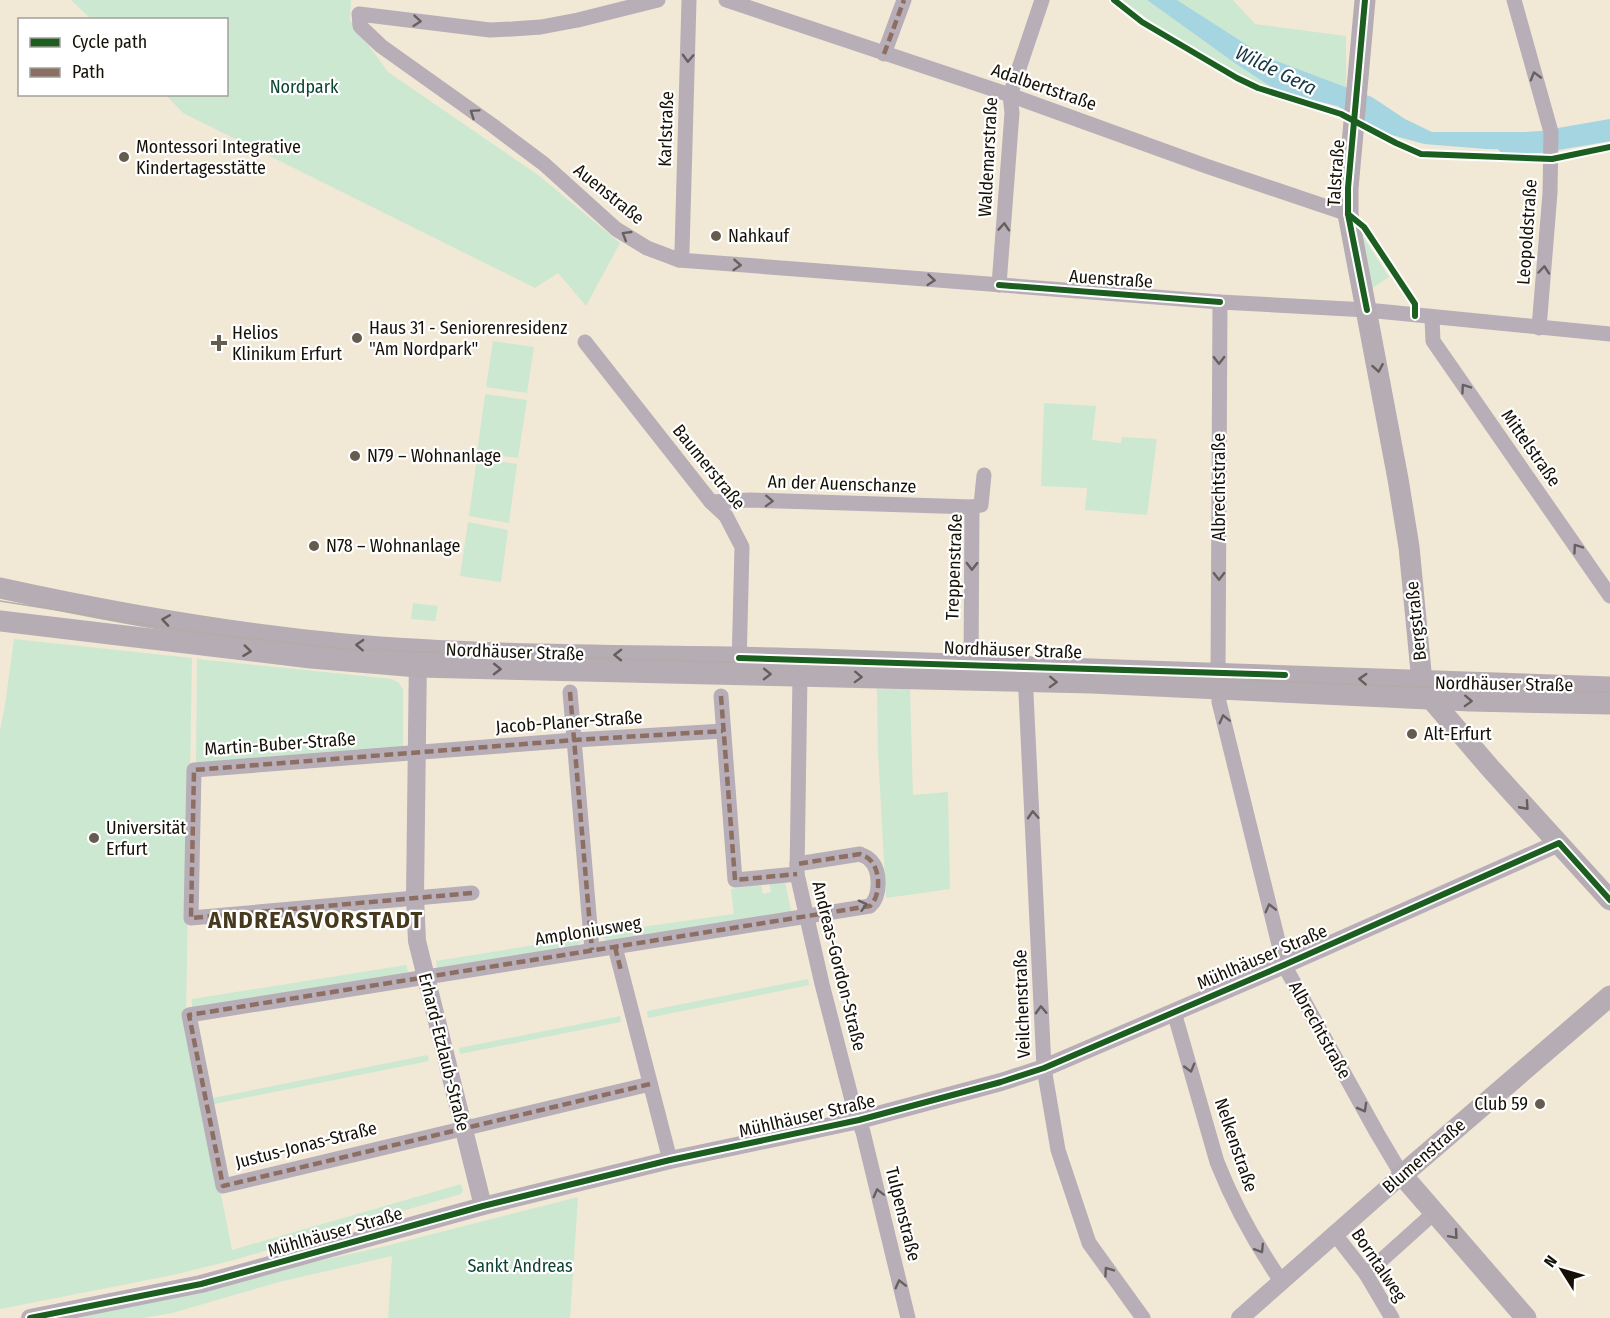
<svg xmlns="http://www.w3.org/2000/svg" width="1610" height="1318" viewBox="0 0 1610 1318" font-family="'Fira Sans Condensed',sans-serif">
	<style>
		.green { fill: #cce8d1 }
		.water { fill: #a6d5e2 }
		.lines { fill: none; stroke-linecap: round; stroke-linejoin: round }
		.river { stroke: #a6d5e2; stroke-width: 22 }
		.minor { stroke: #b7aeb7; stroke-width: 15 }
		.tertiary { stroke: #b7aeb7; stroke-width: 18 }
		.secondary { stroke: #b6acb3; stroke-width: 21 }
		.tram { stroke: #b3aca7; stroke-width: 1.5 }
		.quiet { stroke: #8d6e63; stroke-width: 4.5; stroke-dasharray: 9 4.5; stroke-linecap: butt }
		.cycleway-casing { stroke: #fff; stroke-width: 10 }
		.cycleway { stroke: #1b5e20; stroke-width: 6 }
		.oneway { stroke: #66605e }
		.oneway2 { stroke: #665e5c }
		.poi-dot { fill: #635c4f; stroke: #fff; stroke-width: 2 }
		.labels { text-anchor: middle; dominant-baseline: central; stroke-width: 4.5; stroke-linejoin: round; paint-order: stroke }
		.park-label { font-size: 18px; fill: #0c4431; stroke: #fff }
		.street-label { font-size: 18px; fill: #161106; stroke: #fff }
		.poi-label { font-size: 18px; fill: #161106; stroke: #fff; text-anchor: start }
		.water-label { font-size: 20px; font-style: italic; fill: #163844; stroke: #fff }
		.district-label { font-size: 24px; font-weight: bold; letter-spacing: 1.5px; fill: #46391d; stroke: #fff }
	</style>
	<rect width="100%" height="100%" fill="#f2e8d6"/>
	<g class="green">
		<path d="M71,0H351L350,20L388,72L538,175L620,243L586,306L558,273L535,288L183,113L166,95L226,94V20L91,19Z"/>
		<path d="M1123,0H1147L1236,64L1279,92C1225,77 1168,35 1123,0Z"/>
		<path d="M1177,0H1233L1255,24L1346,36V88L1266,57Z"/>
		<path d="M1364,238L1389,277L1371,289L1361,239Z"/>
		<path d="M493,341L534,347L527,393L486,387Z"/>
		<path d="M485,394L527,400L518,458L477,453Z"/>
		<path d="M1044,403L1096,406L1092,440L1121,443L1122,437L1157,439L1147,515L1085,510L1087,488L1041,486Z"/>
		<path d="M477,458L517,464L509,523L469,516Z"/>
		<path d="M468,522L508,530L501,582L460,576Z"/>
		<path d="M413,603L438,606L435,621L411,619Z"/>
		<path d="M14,639L192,658L186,1018L232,1250L461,1184L463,1190L461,1194L234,1260L173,1275L0,1309V731L5,705Z"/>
		<path d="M197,659L392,679L399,683L403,690V749L196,764Z"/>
		<path d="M877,689H910L913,795L948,792L950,889L886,898L878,752Z"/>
		<path d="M769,882H785L791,910L788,914L608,941L601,937L598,933L734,914L731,889L761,884L763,894L771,892Z"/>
		<path d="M584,937L576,948L437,969L436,961Z"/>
		<path d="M406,965L408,972L405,975L192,1008V999Z"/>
		<path d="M808,979L809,985L648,1018L647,1011Z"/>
		<path d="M620,1016L621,1022L460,1054L459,1048Z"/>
		<path d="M428,1055L429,1061L214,1104L213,1098Z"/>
		<path d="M578,1197L570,1318H388L392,1256L279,1282L172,1313L143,1318H64L386,1246Z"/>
	</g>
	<path class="water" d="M1147,0H1177L1266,57L1372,97L1405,119L1432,132H1537L1540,150L1486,149L1424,144L1388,134L1337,106L1279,92L1236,64Z"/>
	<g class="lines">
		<path class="river" d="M1508,144L1541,142L1610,130"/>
		<g class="minor">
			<path d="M658,0L578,20L541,27L512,29L490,30L359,14L360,26L381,46L492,125L544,164L616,229L647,248L679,260L1220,302L1367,310L1610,334"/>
			<path d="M726,0L1010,95L1206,166L1348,214"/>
			<path d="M1514,0L1551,132L1550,193L1539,328"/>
			<path d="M884,54L904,0"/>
			<path d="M679,260L682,251L689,0"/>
			<path d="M999,285L1012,113L1010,95L1042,0"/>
			<path d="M1432,318L1433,341L1610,596"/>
			<path d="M585,342L711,502L726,516L742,547L739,666"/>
			<path d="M711,502L750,500L972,507L981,505L984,475"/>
			<path d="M971,664L972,507"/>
			<path d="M1025,673L1044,1068L1058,1150L1089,1243L1143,1318"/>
			<path d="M1218,673L1220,302"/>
			<path d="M800,675L797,874L822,984L854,1108L863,1132L908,1318"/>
			<path d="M1219,691V702L1284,965L1377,1133L1402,1175"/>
			<path d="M570,692L592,950"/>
			<path d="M721,696L735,880L797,874"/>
			<path d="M472,893L191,918L194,770L575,740L723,731"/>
			<path d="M615,947L670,1160"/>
			<path d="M1174,1012L1217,1162C1234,1205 1255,1243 1281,1281"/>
			<path d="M650,1084L223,1186L189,1015L870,906C881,896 881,869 869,859C866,856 863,856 860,854L797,864"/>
			<path d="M1334,1233L1366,1274L1392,1318"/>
			<path d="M1366,1274L1435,1212"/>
		</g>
		<g class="tertiary">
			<path d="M418,655L415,897L417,941L483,1206"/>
			<path d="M30,1318L201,1284L483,1206L670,1160L859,1120L1001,1082L1044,1068L1284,965L1559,843"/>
			<path d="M1240,1318L1402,1175"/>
		</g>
		<g class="secondary">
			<path d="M1365,0L1348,188V214L1398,479L1409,547L1422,682L1431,699L1491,769L1610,900"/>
			<path d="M0,588C114,613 229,633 344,644C501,658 658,654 815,659C1080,668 1345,679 1610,687"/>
			<path d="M0,621L311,658L418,667L1092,683L1470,701L1610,704"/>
			<path d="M1526,1318L1402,1175L1610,996"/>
		</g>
		<path class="tram" d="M0,601L202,633L345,649L553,657L973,669L1469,689L1610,692"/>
		<g class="quiet">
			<path d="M884,54L904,0"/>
			<path d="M570,692L592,950"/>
			<path d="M721,696L735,880L797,874"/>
			<path d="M472,893L191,918L194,770L575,740L723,731"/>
			<path d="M615,947L621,971"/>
			<path d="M650,1084L223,1186L189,1015L870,906C881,896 881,869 869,859C866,856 863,856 860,854L797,864"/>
		</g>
		<defs>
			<g id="cycleway">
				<path d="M1114,0L1142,22L1237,78L1258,88L1341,114L1396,143L1421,154L1552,159L1610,147"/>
				<path d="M1365,0L1348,188V214L1367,310"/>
				<path d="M1348,214L1364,227L1415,304V316"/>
				<path d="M999,285L1220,302"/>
				<path d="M739,658L1285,675"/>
				<path d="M30,1318L201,1284L483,1206L670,1160L859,1120L1001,1082L1044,1068L1284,965L1559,843L1610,900"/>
			</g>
		</defs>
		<use href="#cycleway" class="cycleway-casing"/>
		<use href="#cycleway" class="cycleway"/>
	</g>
	<defs><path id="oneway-chevron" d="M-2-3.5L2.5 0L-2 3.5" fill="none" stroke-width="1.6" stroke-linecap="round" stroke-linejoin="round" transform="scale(1.5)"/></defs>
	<g class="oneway">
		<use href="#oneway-chevron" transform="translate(417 21) rotate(5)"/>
		<use href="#oneway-chevron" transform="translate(688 58) rotate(92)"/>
		<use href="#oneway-chevron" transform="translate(1535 76) rotate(-106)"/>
		<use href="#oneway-chevron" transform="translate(474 113) rotate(-146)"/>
		<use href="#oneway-chevron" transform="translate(1004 227) rotate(-86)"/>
		<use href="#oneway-chevron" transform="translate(626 235) rotate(-149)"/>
		<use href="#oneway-chevron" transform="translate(737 265) rotate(4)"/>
		<use href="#oneway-chevron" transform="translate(1544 270) rotate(-85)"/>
		<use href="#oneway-chevron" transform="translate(931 280) rotate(5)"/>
		<use href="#oneway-chevron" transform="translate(1219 360) rotate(90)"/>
		<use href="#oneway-chevron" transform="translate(1465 388) rotate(-125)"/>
		<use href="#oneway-chevron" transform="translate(769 501) rotate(2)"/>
		<use href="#oneway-chevron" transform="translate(1577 548) rotate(-125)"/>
		<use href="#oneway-chevron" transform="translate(972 566) rotate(91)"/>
		<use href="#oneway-chevron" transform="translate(1219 576) rotate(90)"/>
		<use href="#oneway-chevron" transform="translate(1224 719) rotate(-104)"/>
		<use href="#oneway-chevron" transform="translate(1033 815) rotate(-93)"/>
		<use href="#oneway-chevron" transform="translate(863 905) rotate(-15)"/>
		<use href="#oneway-chevron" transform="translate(1270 908) rotate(-104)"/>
		<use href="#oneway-chevron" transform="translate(1041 1010) rotate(-92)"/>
		<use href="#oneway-chevron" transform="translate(1190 1068) rotate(74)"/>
		<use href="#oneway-chevron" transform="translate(1363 1108) rotate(61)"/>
		<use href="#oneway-chevron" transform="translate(878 1193) rotate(-104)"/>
		<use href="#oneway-chevron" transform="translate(1260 1249) rotate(58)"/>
		<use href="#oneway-chevron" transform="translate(1108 1271) rotate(-125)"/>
		<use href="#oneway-chevron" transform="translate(900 1284) rotate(-104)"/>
	</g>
	<g class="oneway2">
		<use href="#oneway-chevron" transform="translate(1378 368) rotate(80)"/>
		<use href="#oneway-chevron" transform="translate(166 620) rotate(-171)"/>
		<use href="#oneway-chevron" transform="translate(360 645) rotate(-177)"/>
		<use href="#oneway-chevron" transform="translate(247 651) rotate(7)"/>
		<use href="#oneway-chevron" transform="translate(618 655) rotate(-179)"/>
		<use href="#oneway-chevron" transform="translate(497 669) rotate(1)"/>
		<use href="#oneway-chevron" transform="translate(767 674) rotate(1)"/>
		<use href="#oneway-chevron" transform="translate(858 677) rotate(2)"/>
		<use href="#oneway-chevron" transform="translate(1363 679) rotate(-177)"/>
		<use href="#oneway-chevron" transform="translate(1053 682) rotate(2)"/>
		<use href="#oneway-chevron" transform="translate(1468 701) rotate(2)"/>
		<use href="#oneway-chevron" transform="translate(1525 806) rotate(48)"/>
		<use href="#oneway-chevron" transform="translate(1454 1235) rotate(49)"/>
	</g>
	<g class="poi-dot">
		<circle cx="124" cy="157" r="6"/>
		<circle cx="716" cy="236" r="6"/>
		<circle cx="357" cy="338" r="6"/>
		<path d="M216 334h6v6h6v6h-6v6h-6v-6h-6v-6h6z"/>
		<circle cx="355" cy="456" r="6"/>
		<circle cx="314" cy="546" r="6"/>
		<circle cx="1412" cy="734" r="6"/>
		<circle cx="94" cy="838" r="6"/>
		<circle cx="1540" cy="1104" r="6"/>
	</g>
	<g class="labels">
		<g class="park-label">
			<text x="304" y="87">Nordpark</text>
			<text x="520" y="1266">Sankt Andreas</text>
		</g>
		<g class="street-label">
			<text transform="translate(1044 87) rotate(19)">Adalbertstraße</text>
			<text transform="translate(666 129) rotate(-88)">Karlstraße</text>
			<text transform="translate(988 157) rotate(-87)">Waldemarstraße</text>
			<text transform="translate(1336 173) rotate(-86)">Talstraße</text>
			<text transform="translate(609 194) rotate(39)">Auenstraße</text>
			<text transform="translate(1527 232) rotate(-86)">Leopoldstraße</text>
			<text transform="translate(1111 279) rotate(4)">Auenstraße</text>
			<text transform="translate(1531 448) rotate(55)">Mittelstraße</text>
			<text transform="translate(709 467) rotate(51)">Baumerstraße</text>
			<text transform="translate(842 484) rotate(2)">An der Auenschanze</text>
			<text transform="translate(1219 487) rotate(-90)">Albrechtstraße</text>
			<text transform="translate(954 567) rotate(-88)">Treppenstraße</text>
			<text transform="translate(1416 621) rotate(-96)">Bergstraße</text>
			<text transform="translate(1013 650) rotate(2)">Nordhäuser Straße</text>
			<text transform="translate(515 652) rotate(2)">Nordhäuser Straße</text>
			<text transform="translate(1504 684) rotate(1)">Nordhäuser Straße</text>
			<text transform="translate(569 722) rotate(-4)">Jacob-Planer-Straße</text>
			<text transform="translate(280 744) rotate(-4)">Martin-Buber-Straße</text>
			<text transform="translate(588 931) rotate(-9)">Amploniusweg</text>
			<text transform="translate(1262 957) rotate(-23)">Mühlhäuser Straße</text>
			<text transform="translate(839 966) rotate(76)">Andreas-Gordon-Straße</text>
			<text transform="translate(1022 1004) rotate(-92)">Veilchenstraße</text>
			<text transform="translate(1320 1030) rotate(61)">Albrechtstraße</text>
			<text transform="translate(444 1052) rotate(76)">Erhard-Etzlaub-Straße</text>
			<text transform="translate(807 1116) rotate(-13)">Mühlhäuser Straße</text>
			<text transform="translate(306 1145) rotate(-14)">Justus-Jonas-Straße</text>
			<text transform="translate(1236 1145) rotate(71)">Nelkenstraße</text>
			<text transform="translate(1424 1156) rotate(-41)">Blumenstraße</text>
			<text transform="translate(903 1214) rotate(76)">Tulpenstraße</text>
			<text transform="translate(335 1232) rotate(-16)">Mühlhäuser Straße</text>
			<text transform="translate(1379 1265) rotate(56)">Borntalweg</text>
		</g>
		<g class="poi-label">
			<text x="136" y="147">Montessori Integrative<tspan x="136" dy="21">Kindertagesstätte</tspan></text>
			<text x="728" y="236">Nahkauf</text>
			<text x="369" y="328">Haus 31 - Seniorenresidenz<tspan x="369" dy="21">"Am Nordpark"</tspan></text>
			<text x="232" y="333">Helios<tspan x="232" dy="21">Klinikum Erfurt</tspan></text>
			<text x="367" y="456">N79 – Wohnanlage</text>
			<text x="326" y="546">N78 – Wohnanlage</text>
			<text x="1424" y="734">Alt-Erfurt</text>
			<text x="106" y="828">Universität<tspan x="106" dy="21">Erfurt</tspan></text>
			<text x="1528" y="1104" text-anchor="end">Club 59</text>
		</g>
		<g class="water-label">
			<text transform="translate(1276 70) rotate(26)">Wilde Gera</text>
		</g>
		<g class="district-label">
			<text x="316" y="920">ANDREASVORSTADT</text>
		</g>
	</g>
	<rect x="18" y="18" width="210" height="78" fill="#ffffff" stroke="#a2a09b" stroke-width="1.5"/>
	<rect x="30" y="38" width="30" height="9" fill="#1b5e20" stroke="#a2a09b" stroke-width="1.5"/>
	<text x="72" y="48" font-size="18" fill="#161106">Cycle path</text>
	<rect x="30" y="68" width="30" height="9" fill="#8d6e63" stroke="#a2a09b" stroke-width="1.5"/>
	<text x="72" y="78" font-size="18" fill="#161106">Path</text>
	<g transform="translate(1562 1270) rotate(307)" stroke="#ffffff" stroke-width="4.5" paint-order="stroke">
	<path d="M0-4.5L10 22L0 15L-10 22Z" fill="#161106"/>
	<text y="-9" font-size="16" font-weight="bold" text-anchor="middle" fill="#161106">N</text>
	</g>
</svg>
